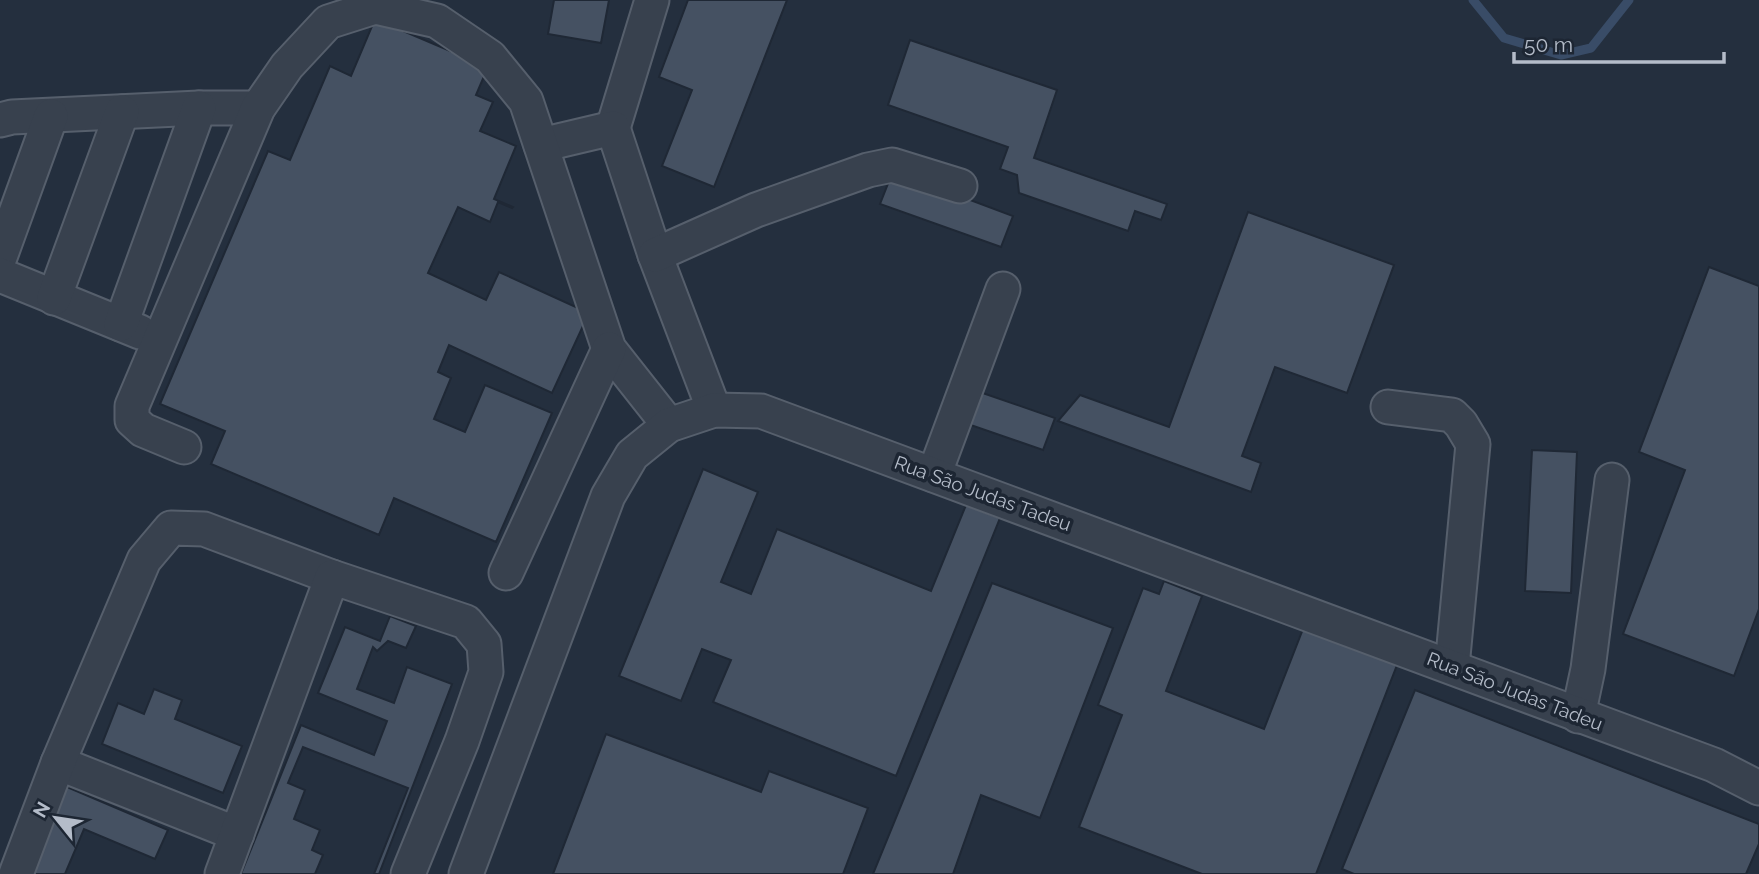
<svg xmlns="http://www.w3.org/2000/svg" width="1759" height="874" viewBox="0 0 1759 874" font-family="Raleway,sans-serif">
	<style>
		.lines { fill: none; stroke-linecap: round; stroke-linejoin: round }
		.stream { stroke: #394c67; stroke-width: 9 }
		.building { fill: #455162; stroke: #1f2835; stroke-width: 2 }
		.minor-casing { stroke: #565f6c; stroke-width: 37 }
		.minor { stroke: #38414e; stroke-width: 33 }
		.labels { text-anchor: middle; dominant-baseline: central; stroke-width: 7; stroke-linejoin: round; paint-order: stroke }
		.street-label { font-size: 19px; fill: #b4bcc9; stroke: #1d2633 }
	</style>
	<rect width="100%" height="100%" fill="#242f3e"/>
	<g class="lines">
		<path class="stream" d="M1473,0L1504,38L1561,55L1591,48L1629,0"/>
	</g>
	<g class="building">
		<path d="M554,0H609L601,43L548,34Z"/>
		<path d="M688,0H787L714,187L662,166L692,90L659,77Z"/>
		<path d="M375,19L488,67L476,95L493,102L480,131L516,146L494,199L513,207L512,208L498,202L490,222L458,207L428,273L486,300L499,272L589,313L552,393L449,345L438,372L451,378L434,419L465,432L485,385L552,413L496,542L394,498L379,535L211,464L225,431L160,404L268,151L290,160L330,66L351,76Z"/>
		<path d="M910,40L1057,90L1034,158L1167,204L1161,220L1135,211L1128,231L1019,193L1017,175L1000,169L1008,147L888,105Z"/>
		<path d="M893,171L1013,216L1001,247L880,204Z"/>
		<path d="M1248,212L1394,265L1347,393L1275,367L1242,456L1261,463L1251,492L1058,421L1080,395L1169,427Z"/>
		<path d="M1709,267L1759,286V609L1734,676L1623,634L1685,470L1639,452Z"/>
		<path d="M971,389L1055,418L1043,450L959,421Z"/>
		<path d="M1532,450L1577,452L1571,593L1525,591Z"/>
		<path d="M703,469L758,492L721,582L751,594L777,529L931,591L966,505L1000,518L896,776L713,702L731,660L702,649L681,701L619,676Z"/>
		<path d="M1164,581L1202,596L1166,691L1264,729L1303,629L1397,665L1316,874H1202L1079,827L1122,715L1098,705L1143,588L1159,594Z"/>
		<path d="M992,583L1113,628L1040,818L981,795L953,874H873Z"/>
		<path d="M390,616L416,626L406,648L388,641L377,651L373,647L357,689L394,703L407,667L452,684L379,874H374L408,788L303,747L288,783L305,790L294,819L320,830L312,850L323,855L315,874H241L301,725L374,755L387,721L318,693L345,627L380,641Z"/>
		<path d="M154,689L182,700L175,719L242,746L223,793L102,744L118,703L144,714Z"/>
		<path d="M1415,690L1759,824V844L1746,874H1354L1342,869Z"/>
		<path d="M606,734L761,792L769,771L868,808L843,874H553Z"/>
		<path d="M60,784L168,830L155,859L84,829L65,874H22Z"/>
	</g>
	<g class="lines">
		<defs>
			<g id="minor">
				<path d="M0,120L12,117L199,108H258"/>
				<path d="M613,128L652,0"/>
				<path d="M541,145L613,128L655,255L714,410"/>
				<path d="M655,255L756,210L868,170L892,165L960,186"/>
				<path d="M0,257L51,116"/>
				<path d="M0,275L140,332"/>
				<path d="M54,298L122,112"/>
				<path d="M121,324L199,108"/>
				<path d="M1388,407L1452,415L1461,424L1473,444L1452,667"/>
				<path d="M184,447L143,430L132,420V406L258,108L287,66L328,22L375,7L437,21L490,57L526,101L609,349L669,425"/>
				<path d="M934,475L1003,289"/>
				<path d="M506,573L609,349"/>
				<path d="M1578,716L1588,669L1612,480"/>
				<path d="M58,763L237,834"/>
				<path d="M16,874L58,763L144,560L171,528L204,529L332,577"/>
				<path d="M222,874L332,577L466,622L484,644L486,672L462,741L408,874"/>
				<path d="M466,874L608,496L632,455L669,425L714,410L761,411L1714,765L1759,788"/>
			</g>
		</defs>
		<use href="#minor" class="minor-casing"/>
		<use href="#minor" class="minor"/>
	</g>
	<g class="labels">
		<g class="street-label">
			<text transform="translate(983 493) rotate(20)">Rua São Judas Tadeu</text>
			<text transform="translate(1515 691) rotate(21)">Rua São Judas Tadeu</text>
		</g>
	</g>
	<g transform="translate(56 818) rotate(300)" stroke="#1d2633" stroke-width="5" paint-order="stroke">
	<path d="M0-5L12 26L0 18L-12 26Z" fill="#b4bcc9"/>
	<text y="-10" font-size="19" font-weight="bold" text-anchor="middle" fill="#b4bcc9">N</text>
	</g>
	<path d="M1514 52v10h210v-10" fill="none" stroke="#b4bcc9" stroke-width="3.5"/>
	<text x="1524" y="52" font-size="21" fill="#b4bcc9" stroke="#1d2633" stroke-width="5" paint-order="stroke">50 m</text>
</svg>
